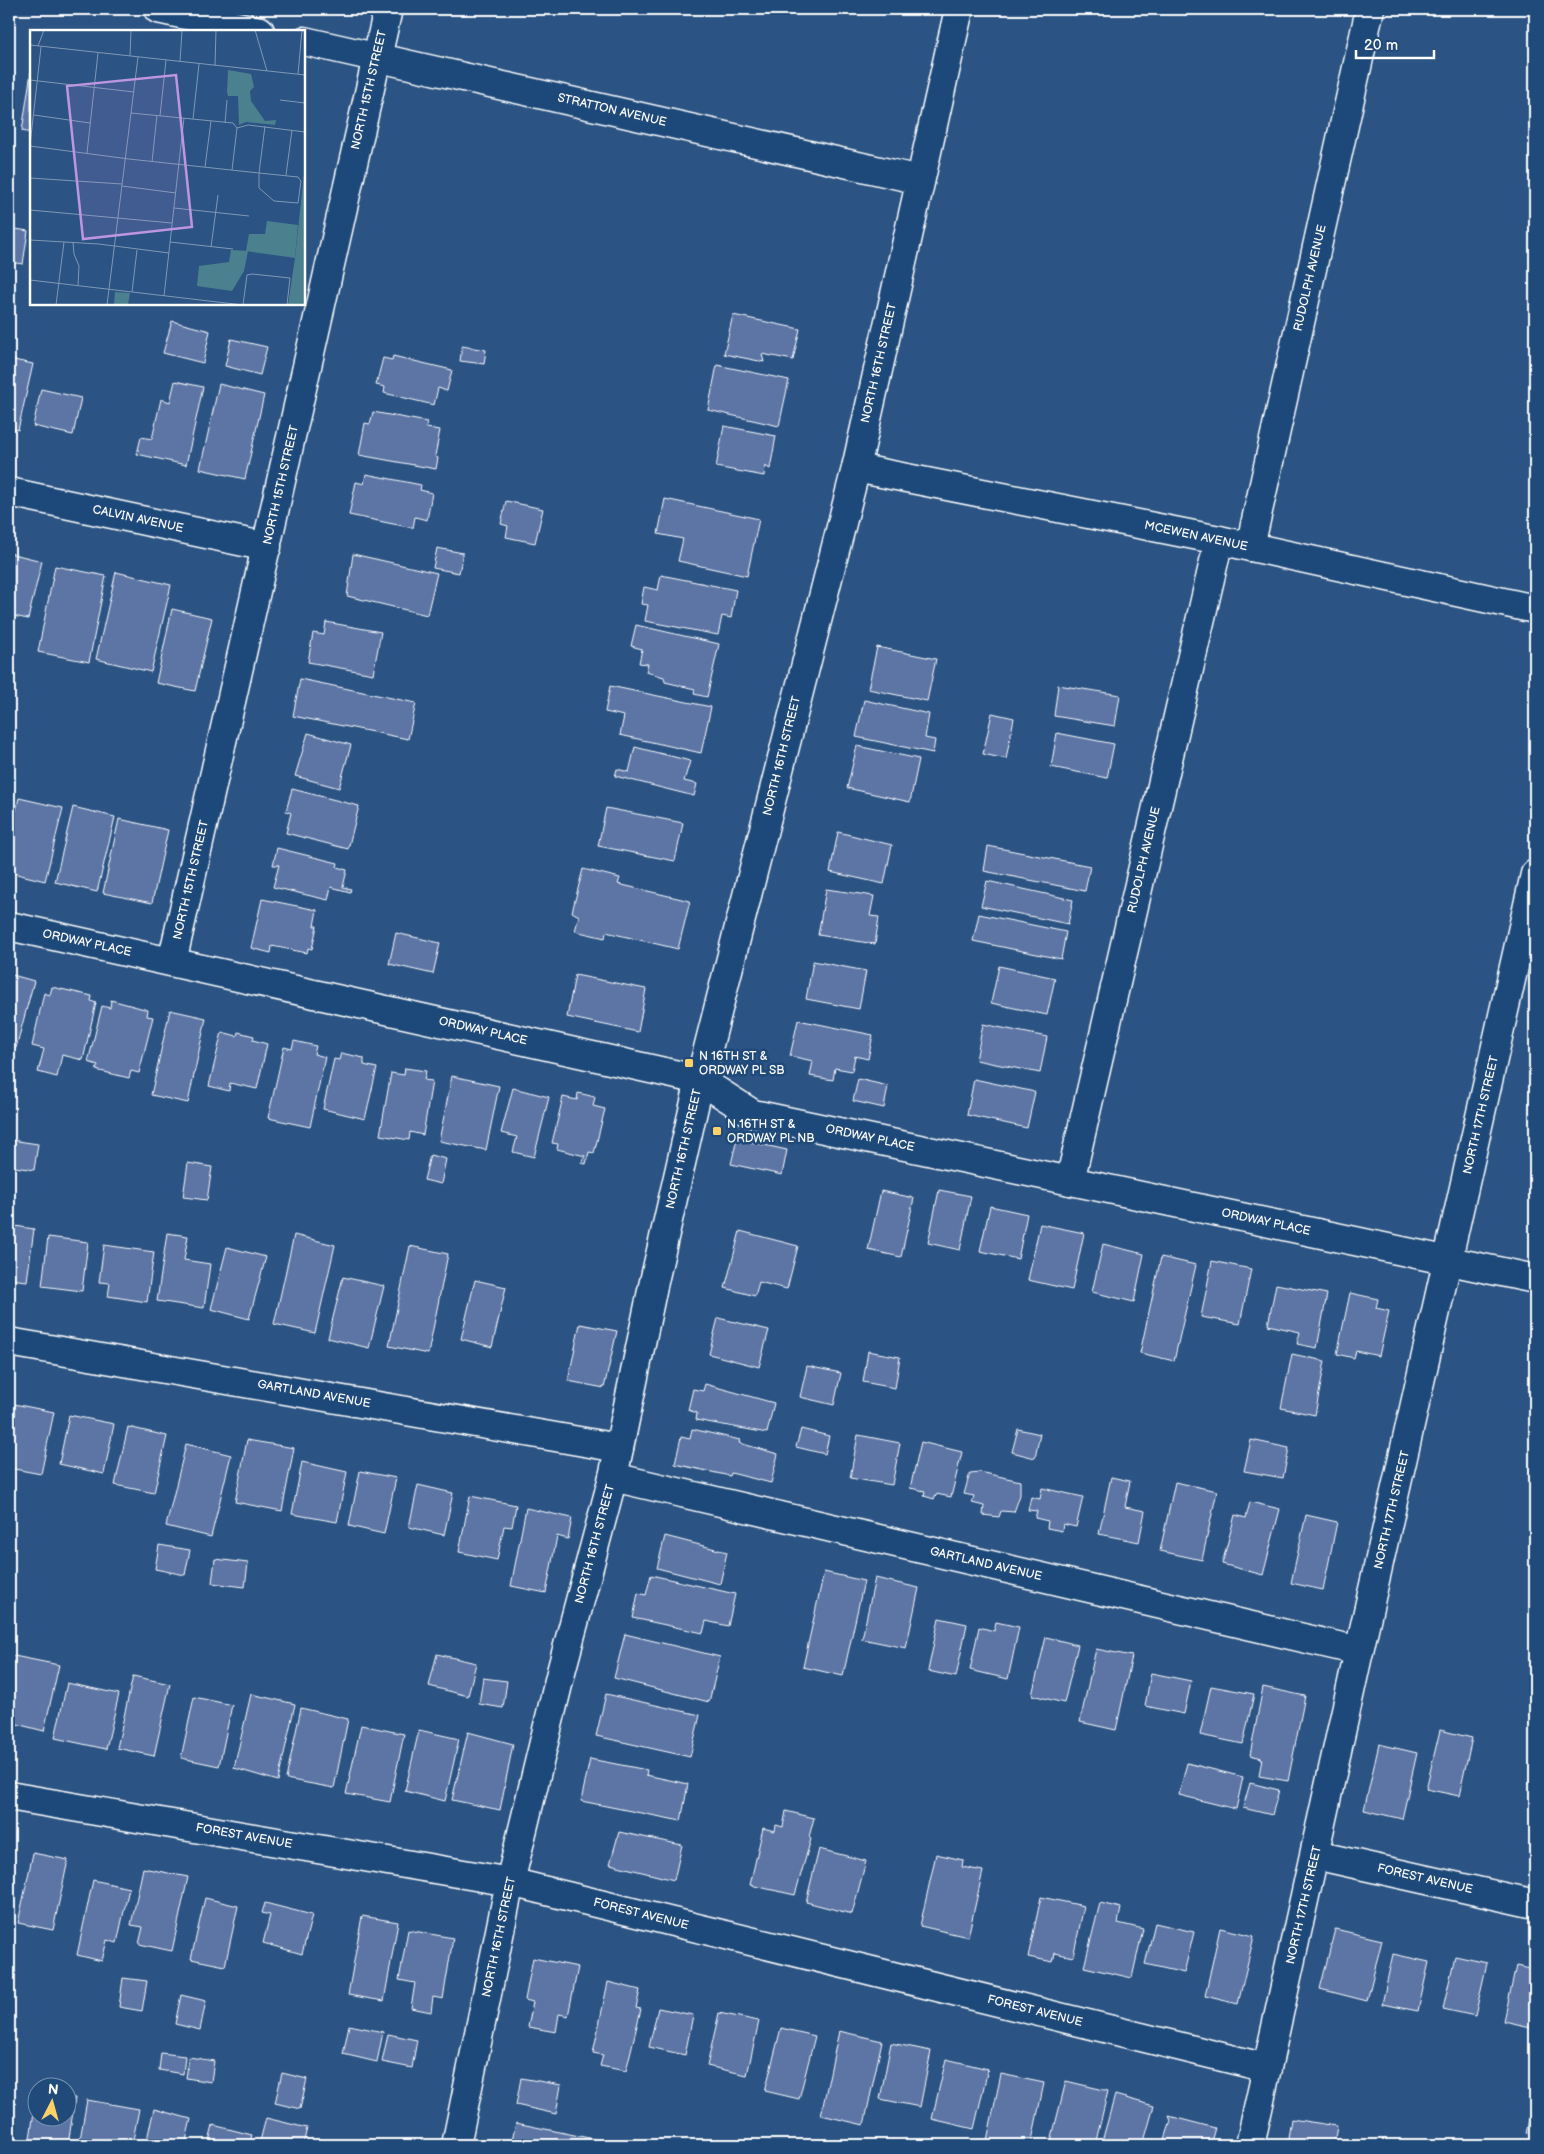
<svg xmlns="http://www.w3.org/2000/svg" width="1544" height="2154" viewBox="0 0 1544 2154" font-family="'Balsamiq Sans',sans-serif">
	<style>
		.building { fill: #5c75a5; stroke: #fff }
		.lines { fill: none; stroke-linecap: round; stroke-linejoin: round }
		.street-casing { stroke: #fff; stroke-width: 31 }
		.street { stroke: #1f4a7a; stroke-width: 28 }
		.poi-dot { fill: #ffd166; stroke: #1f4a7a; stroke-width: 2 }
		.labels { text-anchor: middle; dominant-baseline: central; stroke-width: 5; stroke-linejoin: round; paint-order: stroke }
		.street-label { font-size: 12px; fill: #fff; stroke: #1f4a7a }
		.poi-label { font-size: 12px; fill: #fff; stroke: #1f4a7a; text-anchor: start }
		.inset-road { fill: none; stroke: #8098b5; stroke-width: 1 }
		.view { fill: #bd96df; fill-opacity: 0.15; stroke: #bd96df; stroke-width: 2.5 }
		.inset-edge { fill: none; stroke: #fff; stroke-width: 2.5 }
	</style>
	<rect width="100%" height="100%" fill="#2b5383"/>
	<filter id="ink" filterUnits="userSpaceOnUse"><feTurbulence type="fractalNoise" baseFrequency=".02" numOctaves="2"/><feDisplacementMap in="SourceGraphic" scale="10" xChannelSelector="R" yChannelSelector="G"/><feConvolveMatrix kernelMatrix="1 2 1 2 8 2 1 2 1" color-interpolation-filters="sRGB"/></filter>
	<g filter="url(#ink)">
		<g class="building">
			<path d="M31,72V133L22,131Z"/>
			<path d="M9,228L28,231L23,264L9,262Z"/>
			<path d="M733,315L800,329L793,360L762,354L764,362L724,354Z"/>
			<path d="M172,321L210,331L203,363L163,353Z"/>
			<path d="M231,339L267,347L260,375L225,366Z"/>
			<path d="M462,346L486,350L484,364L460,361Z"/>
			<path d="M393,356L452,370L447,391L438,388L434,405L384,393L385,387L376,385L383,358L392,360Z"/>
			<path d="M9,359L33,364L18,430L9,428Z"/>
			<path d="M717,365L789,380L779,426L708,410Z"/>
			<path d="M175,381L203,387L186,465L137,454L141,437L152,439L161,399L170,402Z"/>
			<path d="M219,384L264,395L245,479L200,469Z"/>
			<path d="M41,389L81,398L73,435L33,426Z"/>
			<path d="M373,412L427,422L426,428L440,430L435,456L438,458L436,469L359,455L365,423L370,424Z"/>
			<path d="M724,426L776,436L770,469L765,466L764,476L716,467Z"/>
			<path d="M366,474L421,485L420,490L432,493L427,520L415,517L413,528L349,515L356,482L364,484Z"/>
			<path d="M665,499L759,519L747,576L678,561L683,539L658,534Z"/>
			<path d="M506,501L543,509L535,543L506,537L508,526L501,524Z"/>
			<path d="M437,548L463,553L459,573L433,568Z"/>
			<path d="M9,553L42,561L28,619L9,615Z"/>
			<path d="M353,554L437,573L427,615L347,596Z"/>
			<path d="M55,566L106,576L89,662L38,652Z"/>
			<path d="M116,572L171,585L151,672L96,659Z"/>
			<path d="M661,575L736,590L731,618L722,616L718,635L645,621L648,605L641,604L644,587L658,590Z"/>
			<path d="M172,609L212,618L195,691L156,683Z"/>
			<path d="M326,622L381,632L373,674L308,662L313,633L324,635Z"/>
			<path d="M636,625L719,644L707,697L694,694L695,689L665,682L664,677L646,672L648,664L639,663L642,649L631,646Z"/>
			<path d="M877,647L936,659L927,701L868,689Z"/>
			<path d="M300,679L416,703L408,739L293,716Z"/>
			<path d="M1058,685L1120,695L1115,726L1054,716Z"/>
			<path d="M610,686L711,707L701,753L620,735L624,716L605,712Z"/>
			<path d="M864,700L929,714L925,738L935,740L933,753L856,737Z"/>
			<path d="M992,713L1014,718L1006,759L983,754Z"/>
			<path d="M308,733L351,745L339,788L295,776Z"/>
			<path d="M1057,733L1114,744L1107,778L1051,767Z"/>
			<path d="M857,746L919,759L910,802L847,788Z"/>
			<path d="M635,747L690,761L684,781L697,784L694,796L615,776L617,769L629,772Z"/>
			<path d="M292,789L359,806L348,849L286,833L291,813L286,811Z"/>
			<path d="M19,798L63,808L45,881L9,872V839Z"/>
			<path d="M73,807L115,817L97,892L55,882Z"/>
			<path d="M606,808L683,823L675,861L598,846Z"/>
			<path d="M119,819L168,830L152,903L103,893Z"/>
			<path d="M838,832L892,845L884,884L830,872Z"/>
			<path d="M988,846L1090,866L1085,891L984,871Z"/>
			<path d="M277,848L338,863L337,867L347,870L343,887L351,889L350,892L331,887L328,900L273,887L279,865H273Z"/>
			<path d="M583,869L620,878L618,884L690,901L678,949L606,932L605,938L575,931L579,916L572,912Z"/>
			<path d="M987,881L1073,900L1068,924L981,906Z"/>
			<path d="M826,889L874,896L870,916L879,917L875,944L818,935Z"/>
			<path d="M262,899L317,910L314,926H317L312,949L308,948L307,953L272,946L271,953L251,948Z"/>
			<path d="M979,914L1066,932L1061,959L973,941Z"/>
			<path d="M396,933L440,943L433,974L389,964Z"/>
			<path d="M813,961L866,971L859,1009L806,999Z"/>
			<path d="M999,966L1055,978L1047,1015L991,1003Z"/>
			<path d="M9,974L34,981L16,1048L9,1046Z"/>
			<path d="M575,975L646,989L638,1032L567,1017Z"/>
			<path d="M52,987L92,996L91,1001L96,1003L83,1060L62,1055L57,1077L38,1072L44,1049L32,1046L44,993L50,995Z"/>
			<path d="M111,1000L148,1010L147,1016L153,1017L139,1073L131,1071L129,1078L96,1070L98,1065L88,1062L102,1006L110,1008Z"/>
			<path d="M170,1010L206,1018L188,1103L151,1095Z"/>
			<path d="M798,1020L873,1035L868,1059L855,1056L852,1071L835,1068L833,1080L810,1076L813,1061L790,1056Z"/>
			<path d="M983,1024L1047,1037L1040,1073L976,1060Z"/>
			<path d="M222,1032L237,1036L238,1032L254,1036L253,1040L267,1044L257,1089L230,1083L229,1091L209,1086Z"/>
			<path d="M294,1041L316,1046L314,1054L325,1057L310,1127L268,1118L284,1047L292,1049Z"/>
			<path d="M341,1053L364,1058V1065L377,1068L365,1119L323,1109L334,1059L339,1060Z"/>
			<path d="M405,1068L426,1071L424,1080L432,1081L423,1135L410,1132L409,1140L380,1135L391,1073L404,1075Z"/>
			<path d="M452,1076L499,1086L486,1150L439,1141Z"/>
			<path d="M858,1079L888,1086L884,1108L853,1101Z"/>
			<path d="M974,1079L1035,1092L1027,1128L967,1115Z"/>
			<path d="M513,1088L549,1097L534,1157L513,1152L517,1137L501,1133Z"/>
			<path d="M578,1093L595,1097L593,1106L605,1109L594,1153L589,1152L586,1164L581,1163L585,1156L557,1149L558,1144L552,1143L563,1097L577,1100Z"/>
			<path d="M737,1139L787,1150L782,1175L731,1164Z"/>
			<path d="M11,1140L38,1144L34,1170L9,1166Z"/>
			<path d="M430,1155L446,1159L441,1184L424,1180Z"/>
			<path d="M188,1163L212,1167L207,1200L183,1197Z"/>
			<path d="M939,1190L971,1196L960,1250L928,1243Z"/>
			<path d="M881,1191L914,1198L901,1257L868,1250Z"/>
			<path d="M990,1206L1027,1214L1018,1259L980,1251Z"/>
			<path d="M1040,1224L1084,1233L1072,1290L1028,1280Z"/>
			<path d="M9,1225L34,1229L27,1281L9,1279Z"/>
			<path d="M740,1231L798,1246L787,1289L759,1282L755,1296L725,1288Z"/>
			<path d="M167,1233L188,1236L184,1260L210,1264L204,1308L157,1301Z"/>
			<path d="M294,1235L335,1245L315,1333L274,1324Z"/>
			<path d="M48,1237L88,1242L82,1291L42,1286Z"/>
			<path d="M1103,1244L1144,1254L1134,1302L1092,1292Z"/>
			<path d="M104,1245L154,1252L147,1302L108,1296L110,1283L99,1282Z"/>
			<path d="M410,1246L448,1254L428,1354L389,1346Z"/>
			<path d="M227,1247L266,1257L249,1319L211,1309Z"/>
			<path d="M1161,1257L1196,1265L1174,1361L1140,1353Z"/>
			<path d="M1212,1261L1251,1269L1240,1324L1201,1317Z"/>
			<path d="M343,1277L384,1286L369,1348L328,1338Z"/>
			<path d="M475,1280L506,1287L492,1347L461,1339Z"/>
			<path d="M1276,1284L1327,1294L1317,1348L1297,1344L1300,1332L1268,1325Z"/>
			<path d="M1350,1293L1378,1299L1376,1308L1389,1311L1379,1356L1356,1351L1354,1358L1337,1354Z"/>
			<path d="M718,1318L769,1330L759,1367L709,1354Z"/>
			<path d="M580,1324L617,1331L604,1388L568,1381Z"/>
			<path d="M868,1351L900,1357L895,1388L863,1382Z"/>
			<path d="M1292,1354L1325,1361L1315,1415L1281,1408Z"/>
			<path d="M807,1366L841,1373L834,1405L800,1397Z"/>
			<path d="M705,1384L774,1403L767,1433L696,1420L697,1413L688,1410L693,1389L703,1391Z"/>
			<path d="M14,1404L54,1412L41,1474L9,1468V1430Z"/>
			<path d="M69,1415L114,1424L104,1474L59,1464Z"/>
			<path d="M128,1427L167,1436L154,1493L115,1485Z"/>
			<path d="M692,1429L740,1440L739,1443L778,1454L771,1483L731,1473L730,1476L675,1464L681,1437L690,1439Z"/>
			<path d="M801,1429L829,1436L825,1454L796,1447Z"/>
			<path d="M1018,1429L1040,1434L1035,1458L1012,1452Z"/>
			<path d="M858,1435L900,1443L892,1485L850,1478Z"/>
			<path d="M247,1440L294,1448L282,1511L235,1502Z"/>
			<path d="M1251,1440L1289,1448L1283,1478L1244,1471Z"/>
			<path d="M921,1442L962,1452L951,1497L936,1494L934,1499L924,1496L925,1491L910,1488Z"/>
			<path d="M186,1444L231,1455L211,1537L166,1526Z"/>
			<path d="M302,1462L347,1472L337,1522L292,1514Z"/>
			<path d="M360,1471L396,1478L384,1534L349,1526Z"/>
			<path d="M980,1472L1020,1481V1495L1014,1512L1001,1511L999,1517L983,1515L984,1506L972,1503L974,1496L964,1494L970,1473Z"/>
			<path d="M1111,1477L1130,1481L1125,1507L1145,1511L1139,1542L1099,1534Z"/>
			<path d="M1175,1482L1217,1491L1202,1560L1160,1551Z"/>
			<path d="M418,1485L453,1493L444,1535L409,1527Z"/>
			<path d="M1042,1488L1083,1497L1076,1527L1063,1524L1062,1531L1047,1528L1048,1521L1035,1518L1037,1511L1028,1510L1031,1497L1040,1499Z"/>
			<path d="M470,1496L516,1505L512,1527L504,1526L497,1560L459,1552Z"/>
			<path d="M1250,1502L1280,1509L1263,1575L1222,1564L1235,1515L1246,1518Z"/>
			<path d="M526,1508L572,1518L568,1539L557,1536L546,1593L511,1586Z"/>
			<path d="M1306,1515L1337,1522L1323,1590L1291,1583Z"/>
			<path d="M665,1536L727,1552L720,1584L657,1568Z"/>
			<path d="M159,1545L190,1550L185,1575L155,1569Z"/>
			<path d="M215,1559L248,1563L245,1587L212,1583Z"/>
			<path d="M824,1572L864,1581L843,1676L803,1667Z"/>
			<path d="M651,1575L735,1594L728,1626L706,1621L703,1633L633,1618L638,1593L646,1595Z"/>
			<path d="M875,1578L919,1588L906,1648L862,1639Z"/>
			<path d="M939,1618L967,1624L956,1677L928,1671Z"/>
			<path d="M996,1622L1019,1627L1008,1679L970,1670L979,1627L994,1631Z"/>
			<path d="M625,1634L720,1657L709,1702L614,1678Z"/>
			<path d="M1046,1637L1078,1645L1064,1703L1032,1695Z"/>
			<path d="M1096,1649L1132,1656L1116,1730L1080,1722Z"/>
			<path d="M437,1654L476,1663L468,1696L429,1686Z"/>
			<path d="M9,1655L59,1665L44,1731L9,1722Z"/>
			<path d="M1151,1673L1191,1681L1184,1714L1145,1706Z"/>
			<path d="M133,1676L170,1684L154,1756L117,1748Z"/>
			<path d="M483,1678L507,1681L503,1708L479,1704Z"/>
			<path d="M67,1683L119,1694L106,1749L55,1738Z"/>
			<path d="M1211,1686L1254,1694L1243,1744L1200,1735Z"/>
			<path d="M1263,1687L1305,1696L1288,1781L1259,1776L1262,1758L1250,1755Z"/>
			<path d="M251,1694L295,1704L278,1781L234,1768Z"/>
			<path d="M606,1694L700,1715L690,1757L596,1736Z"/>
			<path d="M194,1697L232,1705L219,1766L181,1758Z"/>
			<path d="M301,1708L348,1719L334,1788L286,1779Z"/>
			<path d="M361,1725L404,1734L390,1802L346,1794Z"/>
			<path d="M419,1730L459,1739L445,1801L405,1791Z"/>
			<path d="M1440,1730L1472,1738L1459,1796L1426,1789Z"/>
			<path d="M468,1732L513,1744L500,1810L452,1800Z"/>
			<path d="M1379,1744L1417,1753L1402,1819L1364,1810Z"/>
			<path d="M590,1759L647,1770L646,1775L688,1784L681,1821L581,1801Z"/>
			<path d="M1187,1763L1243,1777L1236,1809L1179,1795Z"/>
			<path d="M1250,1783L1279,1790L1272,1815L1243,1808Z"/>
			<path d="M786,1811L814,1818L809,1837L811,1839L795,1895L750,1885L763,1828L775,1831L776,1825L783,1827Z"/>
			<path d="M619,1832L682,1845L674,1880L610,1864Z"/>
			<path d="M819,1849L866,1861L852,1914L806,1902Z"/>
			<path d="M33,1853L68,1860L53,1930L18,1923Z"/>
			<path d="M936,1854L963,1860L962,1867L983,1871L968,1937L920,1926Z"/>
			<path d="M143,1868L188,1877L172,1951L139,1944L143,1927L131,1925Z"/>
			<path d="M93,1880L129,1888L117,1943L107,1940L102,1961L77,1955Z"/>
			<path d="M1041,1897L1084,1906L1073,1957L1055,1953L1053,1962L1028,1957Z"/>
			<path d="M205,1898L238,1906L225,1966L191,1959Z"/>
			<path d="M265,1903L312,1915L302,1954L263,1943L270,1915L262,1913Z"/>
			<path d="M1100,1903L1121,1908L1118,1923L1143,1929L1132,1978L1084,1967Z"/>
			<path d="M362,1916L398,1922L384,2001L348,1995Z"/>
			<path d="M1155,1923L1194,1932L1184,1973L1145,1964Z"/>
			<path d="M1220,1928L1254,1936L1238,2004L1205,1996Z"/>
			<path d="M1335,1929L1382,1940L1367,2001L1320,1989Z"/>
			<path d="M408,1930L453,1938L443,1999L433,1997L431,2012L411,2008L415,1983L399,1980Z"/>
			<path d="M1393,1954L1429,1962L1418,2011L1382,2004Z"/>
			<path d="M1455,1956L1487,1963L1475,2016L1443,2009Z"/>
			<path d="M533,1958L578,1967L568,2016L559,2014L556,2032L528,2027L533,2002L525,2000Z"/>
			<path d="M1516,1966L1535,1970V2028L1504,2021Z"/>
			<path d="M123,1978L147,1981L142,2011L119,2007Z"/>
			<path d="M608,1982L640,1990L636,2008L641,2009L626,2071L600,2066L603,2055L593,2053Z"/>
			<path d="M181,1995L206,2001L200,2030L175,2024Z"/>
			<path d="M658,2008L693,2015L685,2055L649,2047Z"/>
			<path d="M719,2013L759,2021L747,2075L707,2066Z"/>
			<path d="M349,2025L383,2032L377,2062L343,2054Z"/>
			<path d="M781,2028L815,2036L799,2099L765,2091Z"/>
			<path d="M839,2031L882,2041L864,2125L821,2115Z"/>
			<path d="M388,2034L417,2040L412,2068L382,2062Z"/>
			<path d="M891,2043L931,2051L920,2107L880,2099Z"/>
			<path d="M161,2053L185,2056L183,2074L159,2070Z"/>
			<path d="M189,2057L214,2061L211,2082L186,2078Z"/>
			<path d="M946,2059L988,2069L974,2129L932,2119Z"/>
			<path d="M282,2073L307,2079L300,2109L275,2103Z"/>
			<path d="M1001,2074L1044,2083L1031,2145H986Z"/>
			<path d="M521,2078L561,2085L556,2114L516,2105Z"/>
			<path d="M1066,2081L1108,2091L1095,2145H1050Z"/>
			<path d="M37,2092L38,2116H68V2097L75,2098L68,2145H29Z"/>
			<path d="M1115,2095L1154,2106L1143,2145H1101Z"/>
			<path d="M1533,2099H1535V2136L1526,2134Z"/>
			<path d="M87,2100L139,2109L132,2145H79Z"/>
			<path d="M154,2109L191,2119L185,2145H155L156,2141L147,2139Z"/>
			<path d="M1169,2116L1215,2128L1210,2145H1163L1171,2121Z"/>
			<path d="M266,2118L307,2128L303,2145H259Z"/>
			<path d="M1291,2119L1337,2126L1334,2145H1287Z"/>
			<path d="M516,2123L618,2144V2145H511Z"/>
			<path d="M213,2125L252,2135L249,2145H208Z"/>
		</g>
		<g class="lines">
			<defs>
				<g id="street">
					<path d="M158,9L260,31"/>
					<path d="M304,41L920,180"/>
					<path d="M856,468L1219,540L1535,609"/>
					<path d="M9,492L267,547"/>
					<path d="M1250,547L1370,9"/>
					<path d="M9,926L700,1080L753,1114L1535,1279"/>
					<path d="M172,962L388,9"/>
					<path d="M1070,1181L1219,540"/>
					<path d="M9,1342L619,1448"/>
					<path d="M613,1477L1359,1651"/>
					<path d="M9,1796L510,1882L1267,2068"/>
					<path d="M1315,1855L1535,1904"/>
					<path d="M456,2145L510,1882L562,1668L613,1477L653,1286L700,1080L856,468L959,9"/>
					<path d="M1250,2145L1359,1651L1535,874"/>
				</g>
			</defs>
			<use href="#street" class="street-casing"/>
			<use href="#street" class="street"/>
		</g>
	</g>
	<g class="poi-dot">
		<rect x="684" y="1058" width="10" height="10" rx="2.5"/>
		<rect x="712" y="1126" width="10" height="10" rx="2.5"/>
	</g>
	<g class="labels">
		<g class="street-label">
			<text transform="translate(369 90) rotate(-77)">NORTH 15TH STREET</text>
			<text transform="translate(612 110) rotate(13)">STRATTON AVENUE</text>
			<text transform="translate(1310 278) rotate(-77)">RUDOLPH AVENUE</text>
			<text transform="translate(879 363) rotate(-77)">NORTH 16TH STREET</text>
			<text transform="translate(281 485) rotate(-77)">NORTH 15TH STREET</text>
			<text transform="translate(138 519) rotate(12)">CALVIN AVENUE</text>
			<text transform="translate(1196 536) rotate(12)">MCEWEN AVENUE</text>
			<text transform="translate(782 756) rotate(-76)">NORTH 16TH STREET</text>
			<text transform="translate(1144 860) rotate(-77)">RUDOLPH AVENUE</text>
			<text transform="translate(191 880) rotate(-77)">NORTH 15TH STREET</text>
			<text transform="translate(87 943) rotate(12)">ORDWAY PLACE</text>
			<text transform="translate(483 1031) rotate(13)">ORDWAY PLACE</text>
			<text transform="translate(1481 1115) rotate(-77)">NORTH 17TH STREET</text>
			<text transform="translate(870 1138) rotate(12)">ORDWAY PLACE</text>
			<text transform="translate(684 1149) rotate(-77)">NORTH 16TH STREET</text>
			<text transform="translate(1266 1222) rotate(12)">ORDWAY PLACE</text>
			<text transform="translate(314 1394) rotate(10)">GARTLAND AVENUE</text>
			<text transform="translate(1392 1510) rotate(-77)">NORTH 17TH STREET</text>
			<text transform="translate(595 1544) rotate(-75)">NORTH 16TH STREET</text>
			<text transform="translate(986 1564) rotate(13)">GARTLAND AVENUE</text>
			<text transform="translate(244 1836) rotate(10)">FOREST AVENUE</text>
			<text transform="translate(1425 1879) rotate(13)">FOREST AVENUE</text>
			<text transform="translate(1304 1905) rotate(-77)">NORTH 17TH STREET</text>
			<text transform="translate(641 1914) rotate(14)">FOREST AVENUE</text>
			<text transform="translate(499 1937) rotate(-78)">NORTH 16TH STREET</text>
			<text transform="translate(1035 2011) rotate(14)">FOREST AVENUE</text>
		</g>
		<g class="poi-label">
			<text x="699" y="1056">N 16TH ST &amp;<tspan x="699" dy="14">ORDWAY PL SB</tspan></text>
			<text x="727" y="1124">N 16TH ST &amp;<tspan x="727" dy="14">ORDWAY PL NB</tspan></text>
		</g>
	</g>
	<g transform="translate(30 30)">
		<rect width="275" height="275" fill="#2b5383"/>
		<path d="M275,134V275H258L265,228ZM201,220L218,221L214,241L202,261L167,256L169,236L199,232ZM85,262L100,263L98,275H84Z" fill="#4b818f"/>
		<path d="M198,40L221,44L224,57L220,61L221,71L235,91L246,90L245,95L216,92L209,95L208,66H198L197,62ZM237,191L268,195L265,228L216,221L219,204H235Z" fill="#4b818f"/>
		<path class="inset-road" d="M225,0L237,41M0,15L275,45M8,16L14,0M100,26L101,0M150,32L152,0M185,36L186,0M268,44L272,0M0,50L104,62M250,70L275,73M101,83L203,93L207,98L218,95L275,102M4,85L60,93M130,86L136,30M163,89L169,34M195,93L197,70M0,115L11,17M0,116L99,129L229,143L268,147L271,151L268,173L244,171L229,158V143L235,96M57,123L68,23M122,132L127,85M175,137L181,91M202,140L207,98M256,145L262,100M0,148L92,154M92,156L146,163M144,178L219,186M0,180L142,193M0,210L69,214L139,223M43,212L44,224L49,236L48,255M140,212L203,219M181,217L188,165M0,250L213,275M102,262L107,220M134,266L154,88M26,275L34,212M77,275L108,27M213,275L217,245L222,244L260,248L257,275"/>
		<path class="view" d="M146,45L162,197L53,209L37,56Z"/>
		<rect width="275" height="275" class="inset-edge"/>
	</g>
	<rect width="1544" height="2154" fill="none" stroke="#1f4a7a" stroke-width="30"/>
	<rect x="15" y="15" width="1514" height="2124" fill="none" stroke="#fff" stroke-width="2" filter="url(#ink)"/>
	<g transform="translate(52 2102) rotate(6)"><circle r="24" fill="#1f4a7a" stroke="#7992af"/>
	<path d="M0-4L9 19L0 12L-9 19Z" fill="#ffd166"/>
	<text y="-8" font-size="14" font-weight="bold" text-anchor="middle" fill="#ffffff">N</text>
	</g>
	<path d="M1356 50v8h78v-8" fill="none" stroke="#ffffff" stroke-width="2.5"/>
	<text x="1364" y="50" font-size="15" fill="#ffffff" stroke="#1f4a7a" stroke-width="4" paint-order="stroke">20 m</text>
</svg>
